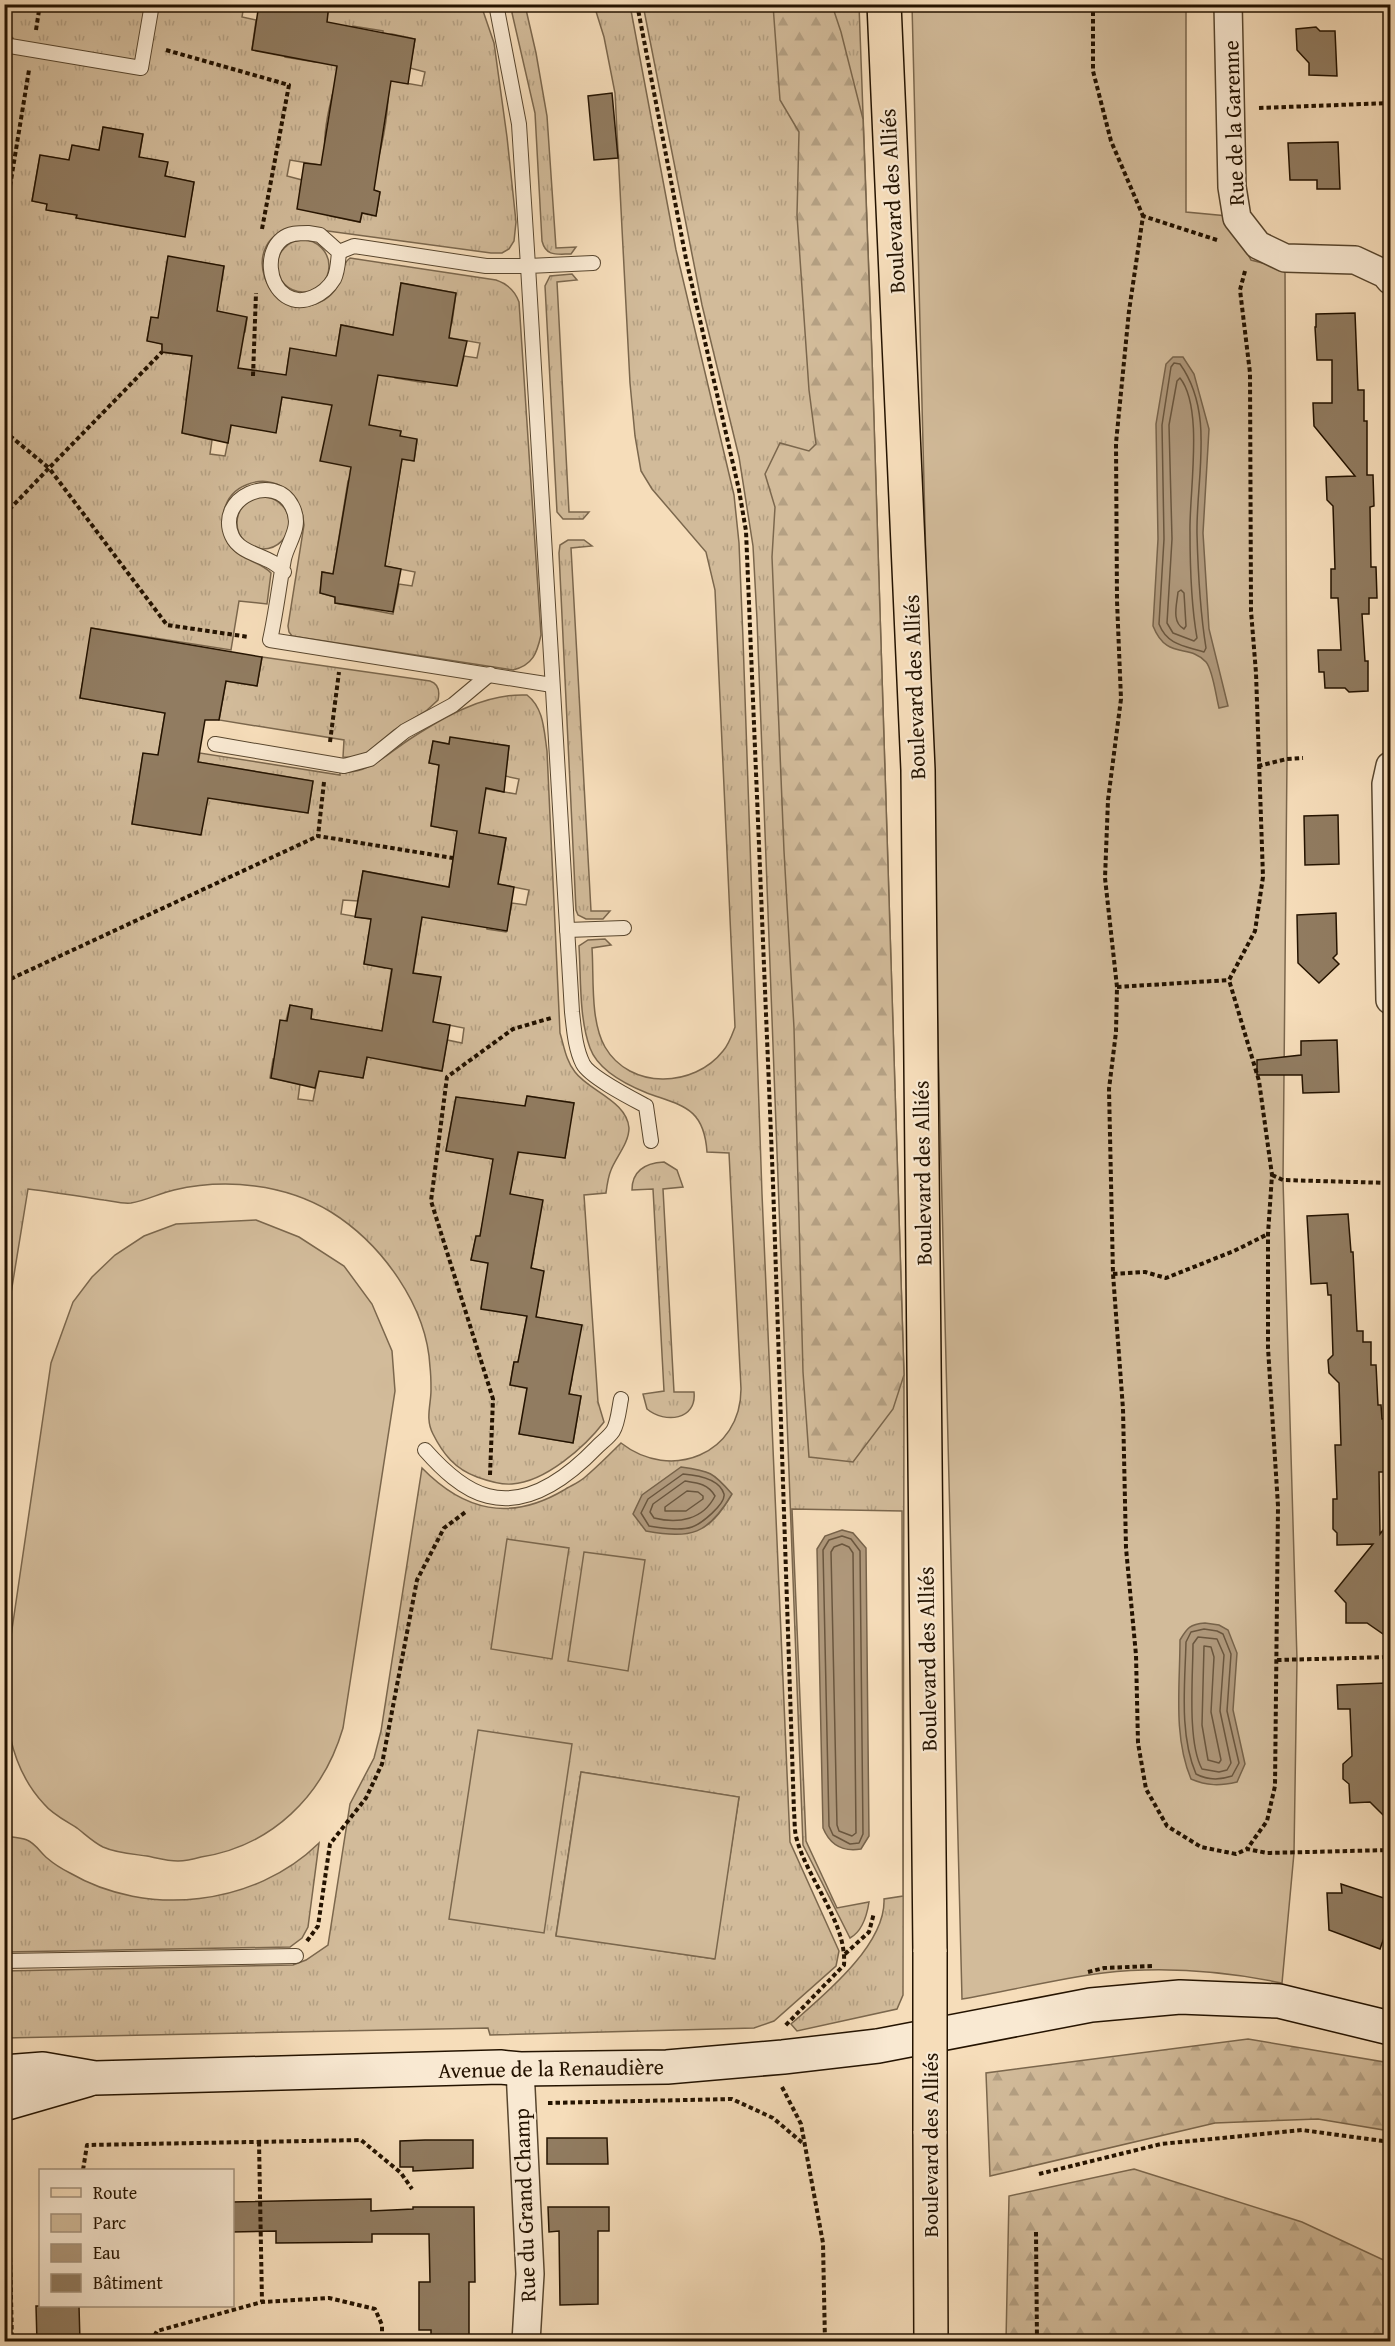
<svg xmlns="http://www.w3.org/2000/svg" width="1395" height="2346" viewBox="0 0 1395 2346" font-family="'Gentium Book Plus',serif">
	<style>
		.grass { fill: url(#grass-tufts); stroke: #7b674d; stroke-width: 1.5; fill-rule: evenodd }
		.forest { fill: url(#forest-firs); stroke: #7b674d; stroke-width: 1.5 }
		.green { fill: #d2bb9a; stroke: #7b674d; stroke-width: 1.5 }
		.water { fill: #af987b; stroke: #77634a; stroke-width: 1.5 }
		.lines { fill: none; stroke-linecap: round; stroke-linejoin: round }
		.shore { stroke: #6a563e; stroke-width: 1.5 }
		.building { fill: #917c61; stroke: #241300; stroke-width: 1.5 }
		.lane-casing { stroke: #58462e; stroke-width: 16 }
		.street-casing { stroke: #58462e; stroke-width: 30 }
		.secondary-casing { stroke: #241300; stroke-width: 36 }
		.primary-casing { stroke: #241300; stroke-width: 36 }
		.path { stroke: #241300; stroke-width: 4; stroke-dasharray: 4.5 3; stroke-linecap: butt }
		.lane { stroke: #f9e9d2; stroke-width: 14 }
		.street { stroke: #f9e9d2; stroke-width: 27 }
		.secondary { stroke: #f9e9d2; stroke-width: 33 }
		.primary { stroke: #f6ddba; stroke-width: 33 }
		.primary-bridge-casing { stroke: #241300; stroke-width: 36; stroke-linecap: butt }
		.primary-bridge { stroke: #f6ddba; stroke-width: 33 }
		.labels { text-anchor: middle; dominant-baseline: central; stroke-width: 4.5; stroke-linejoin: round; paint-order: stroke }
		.street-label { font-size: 22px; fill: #241300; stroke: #f9e9d2 }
	</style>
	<defs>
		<pattern id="grass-tufts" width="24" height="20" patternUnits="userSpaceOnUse" patternTransform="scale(1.5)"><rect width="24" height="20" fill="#d2bb9a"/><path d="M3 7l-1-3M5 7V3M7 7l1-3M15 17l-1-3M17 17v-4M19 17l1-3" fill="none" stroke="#b4a083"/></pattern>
		<pattern id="forest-firs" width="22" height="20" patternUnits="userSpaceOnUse" patternTransform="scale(1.5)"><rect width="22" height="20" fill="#d2bb9a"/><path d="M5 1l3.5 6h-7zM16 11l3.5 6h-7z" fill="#b4a083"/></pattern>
	</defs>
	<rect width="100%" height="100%" fill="#f6ddba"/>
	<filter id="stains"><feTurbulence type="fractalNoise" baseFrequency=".00333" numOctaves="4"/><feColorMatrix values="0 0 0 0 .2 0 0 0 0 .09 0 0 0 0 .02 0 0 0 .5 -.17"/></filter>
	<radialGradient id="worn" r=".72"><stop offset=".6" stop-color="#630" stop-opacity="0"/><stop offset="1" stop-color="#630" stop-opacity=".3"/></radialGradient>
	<g class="grass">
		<path d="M5,5H244L242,17L256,20L252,49L285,53V57L315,62L343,58C333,92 320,131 326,166L290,160L287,176L302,180L330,213V216L360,222L362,213L376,215L380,192L370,189C380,155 390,117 388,80L422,86L425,72L410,68L415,39L392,34L383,35V31L353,26L351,33L325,29L329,5H481L494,43L507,137L516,222L514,241L509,249L502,253H491L298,227C233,234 266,332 324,300C346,287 338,266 350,258L496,280C508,284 515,291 519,302L541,635C537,653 533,665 513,670L292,636L289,632L288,626L304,525C303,496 276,472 246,485C221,495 216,528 232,548C242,561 260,561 271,573L267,604L239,601L231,650L92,628L80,698L165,713L158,755L143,754L132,824L200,835L210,783L232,802L308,813L313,781L198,762L200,753L340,775V772C369,775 388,753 410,739C444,717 485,693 527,695C544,708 544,731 547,751L560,1033C564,1046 566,1061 575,1072C589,1091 627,1101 629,1128C629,1143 616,1157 611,1170C608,1177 607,1185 606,1193L584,1195L598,1402L604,1422C585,1447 545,1482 512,1484C500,1485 488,1481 477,1477C455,1469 443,1454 433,1434C425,1419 431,1405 431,1390C431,1382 431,1375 430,1367C427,1306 382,1244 331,1212C285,1184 226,1178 174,1190C160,1193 145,1201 131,1203C122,1204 112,1201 104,1200C78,1196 53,1192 28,1189L5,1330L4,96L13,38L5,33ZM103,127L143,134L138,164L150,159L167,162L165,176L194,182L186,227L138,229L77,218V215L47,210V204L32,201L40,155L69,160L73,145L89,148L87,160L98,157ZM168,257L224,266L219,296L212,310L247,318L245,332L230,331L224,371L289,376L287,369L290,349L335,361L341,325L356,328L396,345V314L401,283L456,293L452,323L445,337L480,343L477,358L464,356L457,386L426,380L425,383L395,378L396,370L379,368L363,424L401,431L400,436L417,440L414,461L402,459L387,551L380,565L415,572L412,586L399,584L393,614L335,603V597L320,593L322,572L333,574L348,481L356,467L343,407L282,397L276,432L245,427L232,421L225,456L210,454L212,440L182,433L189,402L186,400L190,371H198L192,356L162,352V344L147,340L151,318H162L163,288ZM450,738L509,746L505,776L519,779L516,794L481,788L478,838L486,835L506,838L501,870L493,883L529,890L526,905L512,903L506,932L487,929V927L423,911L413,975L419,974L440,977L428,1021L464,1028L462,1043L447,1040L442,1071L422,1068L421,1066L365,1051L367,1058L363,1078L333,1073L320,1066L313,1101L298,1099L300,1084L270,1078L273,1059H276L290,1005L312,1009L311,1019L382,1031L392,966L385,965V968L364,964L369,934L376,920L341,914L343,900L358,901L363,871L422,882L448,892L458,828L450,830L431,826L439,765L429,763L433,742L449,744ZM527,1096L574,1103L567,1133L569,1134L565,1158L520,1147L515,1167L493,1164V1159L446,1151L456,1097L525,1107ZM489,1191L542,1200L535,1246L525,1251L534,1253L531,1268L543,1271L536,1317L582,1325L562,1376L572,1379L569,1394L581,1396L573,1443L519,1434L530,1389L510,1385L514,1362H518L527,1316L481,1308L486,1278L493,1264L471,1260L476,1237L480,1236Z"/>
		<path d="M513,5H525L536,53L547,116L556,248L576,247L571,254C557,254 546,257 542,241L535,113L512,13Z"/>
		<path d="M594,5H630L676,250L734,495L739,543L743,639L762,1194L790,1842L839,1951L836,1966L774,2021L754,2028L490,2035L488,2028L5,2038L4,1971L293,1965L306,1960L328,1945L350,1804L374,1758L381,1731L422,1468C464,1511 510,1522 564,1490C570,1486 578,1483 584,1478C597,1467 609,1455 621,1443C671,1482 741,1454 741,1389L729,1153L707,1152C704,1107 682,1106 647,1093C627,1085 598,1070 590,1048C579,1018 581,978 579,946L588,940L605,939L611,945L592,948C594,977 590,1021 605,1047C630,1090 694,1088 723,1051C729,1044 732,1035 735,1027L715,590L706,552L652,489L641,471L635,436L630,383L615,93L604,37ZM581,1772L739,1797L714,1959L556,1935Z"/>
		<path d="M643,5H859L872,358L904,1375L903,1995L897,2009L797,2031L791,2024C823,1996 886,1945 884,1899L903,1896L902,1511L792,1509L806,1841L837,1908L869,1902C867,1915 863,1931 850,1938L803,1845L757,619L753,546L739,457L702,305Z"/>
		<circle cx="303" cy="266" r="26"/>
		<path d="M572,274L577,280L557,282L569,512H589L583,519H563L557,512L545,286L550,276Z"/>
		<circle cx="263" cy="523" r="26"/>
		<path d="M568,540H584L592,546L571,548L591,911H610L603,919H586L578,915L576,910L559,553L560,545Z"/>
		<path d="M262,657L430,681C439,684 440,691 438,700L426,711L394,730L360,758L343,757L344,740L219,720L226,681L257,686Z"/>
		<path d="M664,1162L677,1170L683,1187L663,1189L674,1392H694C697,1420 665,1424 647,1409L643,1394L664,1391L653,1189L632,1190C632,1170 646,1163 664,1162Z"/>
		<path d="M5,1836C12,1837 20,1837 27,1840C35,1843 41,1853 47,1858C54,1864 62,1869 70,1873C147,1918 255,1906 319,1843L308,1927L302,1938L290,1947L5,1952Z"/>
	</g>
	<g class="forest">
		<path d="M773,5H832L841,32L863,119L872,358L904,1375L893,1409L853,1462L809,1457L803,1372L794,1028L784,851L772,557L775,507L765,474L780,443L809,451L816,444L809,390L797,215L799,132L780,100Z"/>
		<path d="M1248,2039L1390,2063V2131L1318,2119L1215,2123L990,2176L986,2073Z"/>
		<path d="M1134,2169L1302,2222L1390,2263V2327L1377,2342L1006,2341L1009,2196Z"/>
	</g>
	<g class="green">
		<path d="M912,5H1186V212L1228,216L1251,260L1285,269L1287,759L1283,1180L1297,1660L1294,1853L1282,1983C1223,1971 1163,1966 1103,1973C1056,1979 1009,1991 962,1999Z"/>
		<path d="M256,1220L299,1237L344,1266L372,1304L392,1351L395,1391L343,1728C323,1796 272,1846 201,1857C194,1859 186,1861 178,1861C168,1861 157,1858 147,1856C133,1854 116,1853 103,1847C93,1842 85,1834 77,1828C66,1821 52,1814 44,1804C12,1770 4,1722 5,1677L51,1363L73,1302L92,1277L115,1255L144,1236L176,1224Z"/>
		<path d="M507,1539L569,1548L552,1659L491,1649Z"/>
		<path d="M584,1552L645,1560L628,1671L568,1661Z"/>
		<path d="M478,1730L572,1744L544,1933L449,1919Z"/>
		<path d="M581,1772L739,1797L715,1959L556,1936Z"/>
	</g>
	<g class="water">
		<path d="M1173,357H1183L1194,374L1209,429L1203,533L1209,629L1228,706L1219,708C1216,697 1213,670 1206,662C1189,643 1167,661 1153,626L1158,539L1156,424L1166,364Z"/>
		<path d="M681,1467C710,1471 713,1472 732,1494C708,1535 691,1539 646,1531L633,1514L642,1495Z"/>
		<path d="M842,1530L853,1533L866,1548L869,1836L861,1849C843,1852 830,1845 823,1828L817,1549L825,1536Z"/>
		<path d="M1205,1623L1219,1625L1228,1630L1237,1653L1233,1710L1245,1764L1237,1782C1220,1786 1207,1786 1191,1779C1173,1736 1180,1686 1180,1640C1187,1628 1190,1624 1205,1623Z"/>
	</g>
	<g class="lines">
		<g class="shore">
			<path d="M1174,363L1180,364C1215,413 1196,477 1197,534C1198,572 1200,611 1206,648L1204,652C1185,646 1167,645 1159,624L1164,539L1162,425L1171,367Z"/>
			<path d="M1180,378C1204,408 1189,493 1190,532C1190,567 1191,604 1197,638L1194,641L1173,633L1167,623L1172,539L1169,425L1177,381Z"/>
			<path d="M1181,590L1184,593L1186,626L1184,629C1171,622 1177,604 1178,592Z"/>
			<path d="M683,1474C696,1475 719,1478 724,1494C726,1504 701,1524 692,1527C680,1531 662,1528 649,1526L641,1513L648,1499Z"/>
			<path d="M685,1481C698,1483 708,1484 715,1496C703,1520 678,1524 654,1518L650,1512L653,1504Z"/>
			<path d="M687,1491L698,1492L703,1496V1499L686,1511H665V1507Z"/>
			<path d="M842,1536L851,1539L860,1551L863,1834L859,1843L850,1844L833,1835L829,1826L823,1550L829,1540Z"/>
			<path d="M842,1544L849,1547L853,1553L856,1833L852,1836L839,1831L837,1825L831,1552L834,1547Z"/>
			<path d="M1204,1629L1217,1631L1223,1634L1231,1654L1227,1711L1239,1763L1232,1776C1220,1780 1207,1780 1196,1774C1179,1734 1185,1684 1186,1642L1191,1632Z"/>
			<path d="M1198,1637L1217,1639L1224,1655L1220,1711L1231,1763L1227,1770L1219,1772L1202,1769C1187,1742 1193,1676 1193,1644Z"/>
			<path d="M1204,1646L1211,1647L1214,1657L1211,1712L1221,1760L1219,1763L1208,1760L1202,1725Z"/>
		</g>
	</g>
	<g class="building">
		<path d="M259,4H329L327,22L415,39L408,84L391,81L374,190L380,192L376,216L362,213L360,222L297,209L304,163L321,165L337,66L252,50Z"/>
		<path d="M1316,27L1320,31H1335L1337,76L1309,75V63L1297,50L1296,29Z"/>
		<path d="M612,93L618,158L594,160L588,96Z"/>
		<path d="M103,127L143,134L139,157L168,162L165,176L194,182L185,237L76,218L77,215L46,210L47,204L32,201L40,155L69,160L72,145L99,150Z"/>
		<path d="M1338,142L1340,189H1317V180H1290L1288,143Z"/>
		<path d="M168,256L224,266L217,311L247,317L238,368L286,375L290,348L336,356L341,325L393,335L401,283L456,293L449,338L467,341L457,386L378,375L369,425L401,431L400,436L417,439L414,461L402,459L385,566L401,569L393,612L335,603V597L320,593L322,572L333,574L351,467L320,461L332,405L282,397L276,433L231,425L228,443L182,433L192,356L162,352V344L147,341L151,317L158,318Z"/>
		<path d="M1355,313L1358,390H1364V421H1367V475H1373L1374,506L1370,507L1371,567H1376L1377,598H1369V614H1362L1365,661H1368V691L1349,692L1345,688H1325L1324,672H1319L1318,650H1341L1338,598H1331V569H1335L1333,506L1327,500L1326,477L1355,476L1314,426L1313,403H1332V360H1317L1315,327H1316V314Z"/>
		<path d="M91,628L262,657L257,686L226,681L219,720H205L198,762L313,781L308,813L208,798L201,835L132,824L143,753L158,755L165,713L80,698Z"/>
		<path d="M450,737L509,746L504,792L486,788L479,833L506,838L498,884L514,887L507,931L422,917L413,973L441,977L433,1022L450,1025L442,1071L367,1057L363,1078L319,1071L315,1088L271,1078L280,1020L287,1021L290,1005L312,1009L311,1019L382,1031L392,969L364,964L371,919L355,917L363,871L449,887L457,831L431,826L439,765L429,763L433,741L449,744Z"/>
		<path d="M1338,815L1339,864L1305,865L1304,816Z"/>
		<path d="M1336,913L1337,954L1333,958L1339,964L1319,983L1298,963L1297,915Z"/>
		<path d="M1337,1040L1339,1092L1303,1093L1302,1075H1257V1060L1301,1055V1041Z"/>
		<path d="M527,1096L574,1103L565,1158L518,1152L510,1194L543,1200L531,1268L544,1271L536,1317L582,1325L569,1394L581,1396L573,1443L519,1434L527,1388L510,1385L514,1362H518L527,1316L481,1309L488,1263L471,1260L476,1236H480L493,1159L446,1151L456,1097L525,1106Z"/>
		<path d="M1348,1214L1351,1252H1353L1357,1331H1363V1342H1371V1365H1376L1378,1405H1381L1382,1419L1390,1418V1443H1384L1385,1472H1379L1380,1534L1390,1521V1604H1385L1386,1636L1367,1623H1346V1603L1335,1591L1373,1544L1337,1545V1533L1333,1529V1499H1337L1335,1445H1341L1339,1383L1329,1373L1328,1360L1333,1355L1331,1295H1328L1327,1283L1311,1284L1307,1216Z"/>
		<path d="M1386,1683V1735L1388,1820L1370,1802L1350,1803L1349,1784L1343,1779V1764L1352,1756L1350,1709H1338L1337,1685Z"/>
		<path d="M1341,1884L1390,1900V1921L1380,1949L1329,1930L1327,1893H1342Z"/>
		<path d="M547,2138H607L608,2164H547Z"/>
		<path d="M425,2140H473V2168L413,2171V2167H400V2141Z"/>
		<path d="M371,2199V2211L413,2209V2207H474L475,2282H469V2342H431V2330H419V2282H430L429,2234H372V2242L276,2243V2231L232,2232V2202Z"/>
		<path d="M548,2207H609V2231H598V2304L560,2305L559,2231L549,2232Z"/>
		<path d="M36,2306H79L80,2342H37Z"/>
	</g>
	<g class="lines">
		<defs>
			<g id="lane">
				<path d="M4,45L141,68L152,4"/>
				<path d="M308,233L320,235L339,252C338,261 338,271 334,279C325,294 303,307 286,296C268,284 265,253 282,239C289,233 299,233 308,233Z"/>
				<path d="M339,252L354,246L486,266H528L519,124L496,4"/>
				<path d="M593,263L528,266L572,1012C574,1029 575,1048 583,1064C590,1077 631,1098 646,1106L651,1141"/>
				<path d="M284,572C270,554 241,556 232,536C215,497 275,472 292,506C303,527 288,541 284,559C279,586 276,613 270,640L552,685"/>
				<path d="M215,744L344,766L370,759L405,731L453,705L490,674"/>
				<path d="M567,930L624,928"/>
				<path d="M425,1450C441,1468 463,1490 488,1496C530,1507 570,1475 597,1447C602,1442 609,1437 613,1431C618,1423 619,1409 621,1399"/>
				<path d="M4,1961L296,1956"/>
			</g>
			<g id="street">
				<path d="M1228,4L1232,187L1237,218L1258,245L1285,258L1355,260L1385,274L1390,280"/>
				<path d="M1390,766L1386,784L1390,1000"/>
				<path d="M520,2069L530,2274L526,2342"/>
			</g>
			<g id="secondary">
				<path d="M4,2072L43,2069L95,2078L500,2067L520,2069L667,2067L783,2057L878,2046L1091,2005L1180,1997L1279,2001L1390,2028"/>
				<path d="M4,2104L87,2080"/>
			</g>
			<g id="primary">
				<path d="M884,4L918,770L930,1952"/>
				<path d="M930,2131L931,2342"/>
			</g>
		</defs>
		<use href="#lane" class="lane-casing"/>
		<use href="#street" class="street-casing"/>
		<use href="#secondary" class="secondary-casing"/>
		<use href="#primary" class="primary-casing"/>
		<g class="path">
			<path d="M637,4L686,259L739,490L746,531L773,1183L794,1812C795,1821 794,1831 797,1840C808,1880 847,1923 844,1965L784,2027"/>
			<path d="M1093,4V71L1111,141L1143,216"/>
			<path d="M36,30L40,4"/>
			<path d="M166,50L289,85L262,229"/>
			<path d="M1259,108L1390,103"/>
			<path d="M4,223L29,70"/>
			<path d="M1217,240L1143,216L1129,311L1116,443L1117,601L1121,699L1108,800L1105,878L1117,987L1116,1032L1109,1089L1113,1274L1123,1409L1126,1548L1136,1655L1138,1743L1146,1789L1167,1826L1201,1847L1236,1854L1247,1849L1267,1853L1390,1850"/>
			<path d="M1245,271L1240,290L1250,373L1251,611L1256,673L1263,877L1255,931L1229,980L1259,1081L1272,1175L1268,1234V1348L1278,1506L1275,1786L1267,1821L1247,1849"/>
			<path d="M253,376L256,293"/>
			<path d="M4,431L49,468L162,352"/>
			<path d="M4,515L49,468L167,625L249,637"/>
			<path d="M330,742L339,672"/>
			<path d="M1258,766L1287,759L1303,758"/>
			<path d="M324,782L318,836L453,858"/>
			<path d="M4,982L318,836"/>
			<path d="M1117,987L1229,980"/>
			<path d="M1272,1175L1283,1180L1390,1183"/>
			<path d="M1113,1274L1145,1272L1166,1278L1234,1251L1268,1234"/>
			<path d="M490,1475L493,1399L431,1201L447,1077L513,1029L551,1018"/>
			<path d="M1277,1660L1390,1657"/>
			<path d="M307,1941L318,1926L330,1844L366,1798L382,1764L417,1580L444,1528L467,1511"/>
			<path d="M845,1954L869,1932L874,1913"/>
			<path d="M1088,1972L1104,1968L1152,1966"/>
			<path d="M782,2087L801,2124L823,2243L825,2342"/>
			<path d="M548,2103L732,2099L773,2118L805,2145"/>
			<path d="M259,2142L262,2302"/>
			<path d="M83,2170L87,2145L361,2140L401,2173L412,2189"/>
			<path d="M1039,2174L1161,2144L1302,2130L1390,2142"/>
			<path d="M1036,2232L1037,2342"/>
			<path d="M4,2236L10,2253L12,2342"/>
			<path d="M151,2342L157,2331L262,2302L329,2298L375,2309L382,2325V2342"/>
		</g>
		<use href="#lane" class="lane"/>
		<use href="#street" class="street"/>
		<use href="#secondary" class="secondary"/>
		<use href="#primary" class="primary"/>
		<defs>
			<path id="primary-bridge" d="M930,1952V2131"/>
		</defs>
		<use href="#primary-bridge" class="primary-bridge-casing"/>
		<use href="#primary-bridge" class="primary-bridge"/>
	</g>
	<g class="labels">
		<g class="street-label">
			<text transform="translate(1233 123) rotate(-92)">Rue de la Garenne</text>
			<text transform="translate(892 201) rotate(-93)">Boulevard des Alliés</text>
			<text transform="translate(914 687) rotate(-92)">Boulevard des Alliés</text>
			<text transform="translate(922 1173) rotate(-91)">Boulevard des Alliés</text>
			<text transform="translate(927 1659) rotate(-91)">Boulevard des Alliés</text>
			<text transform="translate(551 2068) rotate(-1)">Avenue de la Renaudière</text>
			<text transform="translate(930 2145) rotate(-90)">Boulevard des Alliés</text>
			<text transform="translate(524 2205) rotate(-92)">Rue du Grand Champ</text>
		</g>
	</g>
	<rect width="1395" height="2346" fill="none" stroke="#f6ddba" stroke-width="24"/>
	<rect x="6" y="6" width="1383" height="2334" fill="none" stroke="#241300" stroke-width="3"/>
	<rect x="12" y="12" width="1371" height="2322" fill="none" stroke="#241300" stroke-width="1.5"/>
	<rect x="39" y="2169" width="195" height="138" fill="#f9e9d2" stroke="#a4937e" stroke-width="1.5"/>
	<rect x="51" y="2188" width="30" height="9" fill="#f6ddba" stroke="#a4937e" stroke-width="1.5"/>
	<text x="93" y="2199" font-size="18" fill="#241300">Route</text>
	<rect x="51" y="2214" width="30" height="18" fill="#d2bb9a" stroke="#a4937e" stroke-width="1.5"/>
	<text x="93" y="2229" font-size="18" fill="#241300">Parc</text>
	<rect x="51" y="2244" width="30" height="18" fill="#af987b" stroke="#a4937e" stroke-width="1.5"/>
	<text x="93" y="2259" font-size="18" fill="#241300">Eau</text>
	<rect x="51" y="2274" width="30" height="18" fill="#917c61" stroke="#a4937e" stroke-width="1.5"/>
	<text x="93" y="2289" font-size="18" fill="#241300">Bâtiment</text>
	<rect width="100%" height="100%" filter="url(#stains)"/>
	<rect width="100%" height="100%" fill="url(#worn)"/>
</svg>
